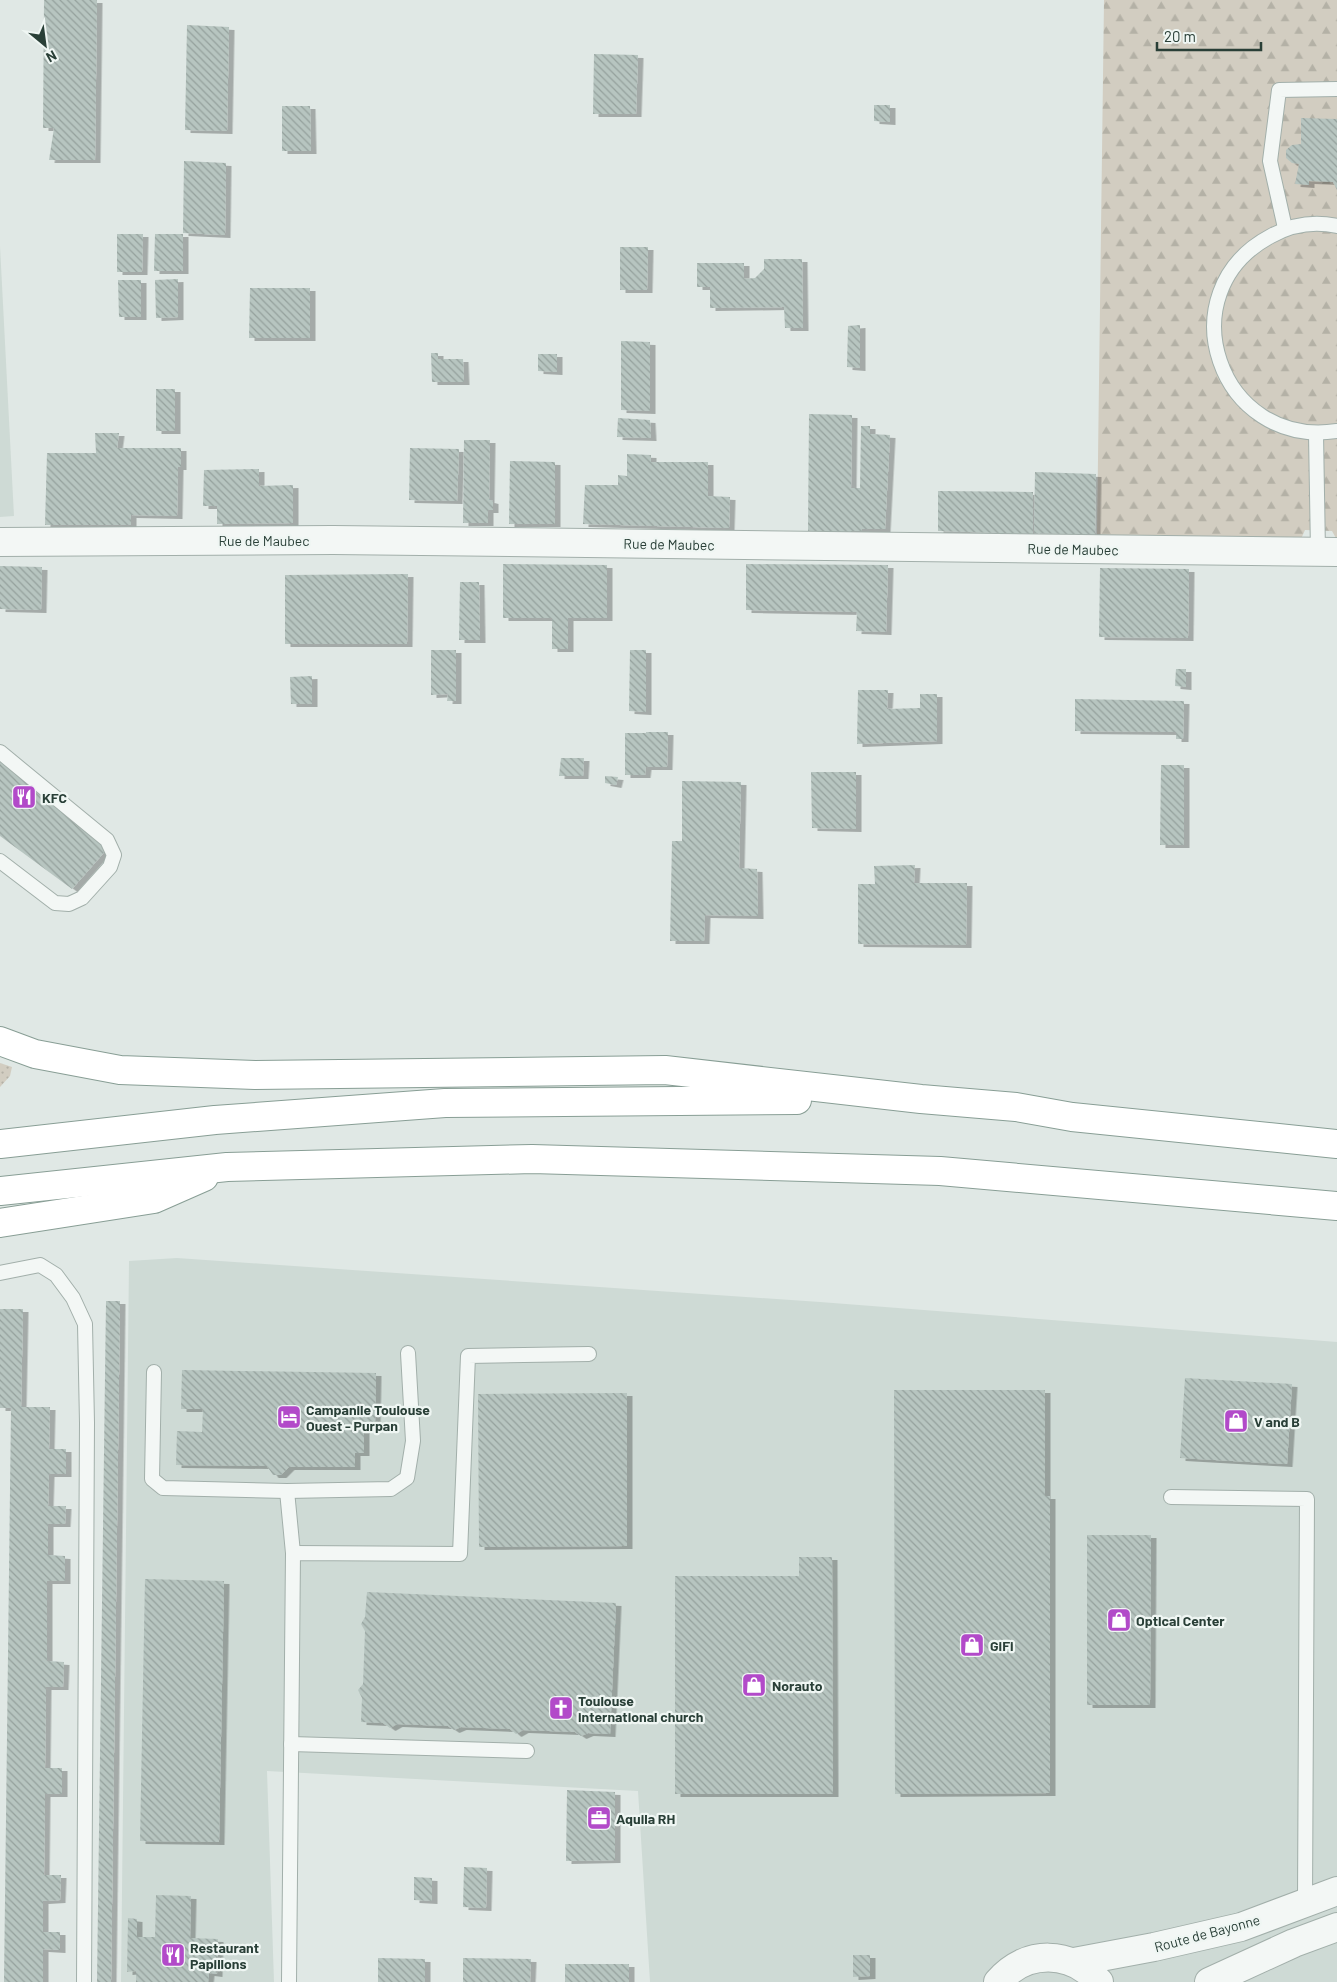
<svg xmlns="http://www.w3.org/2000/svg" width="1337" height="1982" viewBox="0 0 1337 1982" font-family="Barlow,sans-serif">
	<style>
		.built { fill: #cedad5 }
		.grass { fill: url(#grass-dots) }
		.forest { fill: url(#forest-firs) }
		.building { fill: url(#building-back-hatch); filter: url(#shadow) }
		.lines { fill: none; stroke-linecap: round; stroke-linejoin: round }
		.service-casing { stroke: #a2afaa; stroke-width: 16 }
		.minor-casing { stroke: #a2afaa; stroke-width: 30 }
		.tertiary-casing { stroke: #a2afaa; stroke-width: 30 }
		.motorway-casing { stroke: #889e95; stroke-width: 30 }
		.service { stroke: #f3f7f5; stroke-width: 14 }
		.minor { stroke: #f3f7f5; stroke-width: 28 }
		.tertiary { stroke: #f3f7f5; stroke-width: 28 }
		.motorway { stroke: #fff; stroke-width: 28 }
		.labels { text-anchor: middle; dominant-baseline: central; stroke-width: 4.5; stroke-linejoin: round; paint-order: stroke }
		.street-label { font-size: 14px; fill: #293f37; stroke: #eff6f3 }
		.poi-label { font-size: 14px; font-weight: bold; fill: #293f37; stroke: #eff6f3; text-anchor: start }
	</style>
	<defs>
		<pattern id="grass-dots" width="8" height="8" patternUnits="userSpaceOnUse" patternTransform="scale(1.25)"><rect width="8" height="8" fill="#d2cdc1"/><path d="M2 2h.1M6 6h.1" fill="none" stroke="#b4b1a6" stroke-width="1.8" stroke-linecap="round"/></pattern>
		<pattern id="forest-firs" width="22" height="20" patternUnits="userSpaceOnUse" patternTransform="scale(1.25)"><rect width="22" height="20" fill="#d2cdc1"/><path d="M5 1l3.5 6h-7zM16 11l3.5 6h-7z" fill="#b4b1a6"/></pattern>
		<pattern id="building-back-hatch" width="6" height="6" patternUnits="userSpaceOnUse" patternTransform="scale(1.25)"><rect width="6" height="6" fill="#b7c5c0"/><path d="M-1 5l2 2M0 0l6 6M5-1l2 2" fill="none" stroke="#95a19d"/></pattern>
		<filter id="shadow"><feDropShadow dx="5.5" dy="3" stdDeviation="0" flood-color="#0004"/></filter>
	</defs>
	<rect width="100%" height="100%" fill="#e0e8e5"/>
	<g class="built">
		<path d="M0,246L14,516L0,517Z"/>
		<path d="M177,1258L820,1302L1337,1342V1982H650L638,1791L267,1771L274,1982H121L129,1261Z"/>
	</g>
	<path class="grass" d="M0,1063L12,1067L10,1076L0,1087Z"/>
	<path class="forest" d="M1104,0H1337V540L1332,531L1305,530L1301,539L1097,535Z"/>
	<g class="building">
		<path d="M44,0H97L95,160H49L54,128H43Z"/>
		<path d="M187,25L229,27L227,131L185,130Z"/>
		<path d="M594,54L638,55L636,114H593Z"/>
		<path d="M874,105H890V122L874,121Z"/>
		<path d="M282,106H310L311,151H282Z"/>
		<path d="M1301,118L1337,119V190L1333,182L1309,181V185L1295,184L1299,164L1292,163L1286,158V150L1292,145L1301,144Z"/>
		<path d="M184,161L226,163L225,235L183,233Z"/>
		<path d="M117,234H143L142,272H117Z"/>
		<path d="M155,234H183V271H154Z"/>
		<path d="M620,247H648L647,290H620Z"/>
		<path d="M764,259H802L803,328H785L784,307L710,308V287H697V263H744V279L755,278L764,269Z"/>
		<path d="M178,279V317L156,318L155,280Z"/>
		<path d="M118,280H141V317H119Z"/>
		<path d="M250,288H310V338H249Z"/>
		<path d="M860,325V368L847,367L848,326Z"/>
		<path d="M621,341L650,342V411L621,410Z"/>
		<path d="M431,353H438V359H463L464,382H432Z"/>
		<path d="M538,354H557V372L538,371Z"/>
		<rect x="156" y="389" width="19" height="42"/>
		<path d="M809,414L852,415L851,488H860L861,426H870V434L890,435L885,529H862V531H851V533L808,532Z"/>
		<path d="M618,418L650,420L651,438L617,437Z"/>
		<path d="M95,433H119L117,448H181V467H178L177,516L131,515V525H45L47,453H96Z"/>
		<path d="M464,440H490L489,500L493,501V510H488V523H463Z"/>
		<path d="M410,448L459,449L457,501L409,500Z"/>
		<path d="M627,454L651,455V462H708V496L730,497L729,528L583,524L585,485H618V475L627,476Z"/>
		<path d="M510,461L555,462V524H509Z"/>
		<path d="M259,469V486L293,485V523L217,524V506H203L204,470Z"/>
		<path d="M1035,472L1096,474L1095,535L1034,533Z"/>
		<path d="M938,491L1033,492V534L938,531Z"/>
		<path d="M503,564L607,565V618H568V649H552V618H503Z"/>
		<path d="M746,564L888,565L886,632L856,631L857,612L746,610Z"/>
		<path d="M0,566L42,567L41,610L0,609Z"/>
		<path d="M1100,568L1189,569L1188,638L1099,637Z"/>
		<path d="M408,574L407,644H285V575Z"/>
		<path d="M460,582H479L480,640H459Z"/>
		<path d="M431,650H456V701H447L448,694L431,695Z"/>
		<path d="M630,650H646V712L629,711Z"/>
		<path d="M1176,669H1186V687L1175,686Z"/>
		<path d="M312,676V704H291L290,677Z"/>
		<path d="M858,690H888L887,709L920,708V694H937V741L857,744Z"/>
		<path d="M1075,699L1184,701L1183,739H1176V732L1075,731Z"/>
		<path d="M646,732H668L667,767H646L645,775H625V733H646Z"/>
		<path d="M0,758L108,848L72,889L0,836Z"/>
		<path d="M561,758H584L583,776H559Z"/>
		<path d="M1161,765H1184V845H1160Z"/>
		<path d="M811,772H856V829L812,828Z"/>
		<path d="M605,776L618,777L616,785L605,783Z"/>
		<path d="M682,781L741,782L739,868L757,869L758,916L705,915L704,941H670L672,841H682Z"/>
		<path d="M915,865L914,883H967L966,945L858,944V884H875L874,866Z"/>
		<path d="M106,1301H120L111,1982H97Z"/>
		<path d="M0,1309H23L21,1407H50L49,1449H66V1474H49L48,1506H66L65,1524H48V1555L65,1556V1581H47V1661L64,1662L63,1687H46L45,1768H62V1794H45L44,1875H61L60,1900L43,1901V1932H60V1950L43,1949V1982H4L11,1408H0Z"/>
		<path d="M182,1370L376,1373L375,1424H364V1453H355V1467H289L281,1475H273L267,1466L176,1465L177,1431L202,1432L203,1409H181Z"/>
		<path d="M1185,1378L1292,1384L1287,1464L1180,1458Z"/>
		<path d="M894,1390H1045V1496H1050V1793L895,1794Z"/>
		<path d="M627,1393V1546L479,1547L478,1394Z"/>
		<path d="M1087,1535H1151L1150,1705H1087Z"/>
		<path d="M799,1557H832L833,1794H675V1576H799Z"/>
		<path d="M145,1579L224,1581L219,1842L140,1841Z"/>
		<path d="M367,1592L616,1603L610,1734L588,1733L581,1736L575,1732L523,1730L516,1734L510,1729L461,1727L454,1730L448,1726L397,1724L390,1728L383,1723L361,1722L362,1698L358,1690L363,1684L365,1631L361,1624L365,1617Z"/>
		<path d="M567,1790L615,1792V1860L566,1861Z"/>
		<path d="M464,1867L487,1868L486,1908L463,1907Z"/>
		<path d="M414,1877L432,1878V1901L414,1900Z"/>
		<path d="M156,1895L191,1896L190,1938L218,1939L217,1974L209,1973L208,1982H136V1971L127,1972L128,1918L137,1919V1937H155Z"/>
		<path d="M853,1955H870V1976L853,1977Z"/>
		<path d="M378,1958L425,1959V1982H378Z"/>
		<path d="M463,1958L531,1959L530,1982H463Z"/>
		<rect x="565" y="1964" width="64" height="18"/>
	</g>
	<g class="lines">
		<defs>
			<g id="service">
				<path d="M1337,226C1314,221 1291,225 1271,236C1165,292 1219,449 1337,431"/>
				<path d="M1285,228L1270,161L1279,90L1337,89"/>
				<path d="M1316,434L1318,552"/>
				<path d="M0,752L107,840L114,855L110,867L82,898L69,904L55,903L0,861"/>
				<path d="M0,1273L40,1265L56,1275L73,1298L85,1324L87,1423L84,1982"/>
				<path d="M154,1372L152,1479L163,1488L287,1491L391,1489L407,1478L413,1441L408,1353"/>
				<path d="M287,1491L293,1553"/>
				<path d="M1171,1497L1307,1499L1305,1902"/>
				<path d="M291,1744L527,1751"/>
				<path d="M289,1982L293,1553L460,1554L468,1356L589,1354"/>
			</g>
			<path id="minor" d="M0,542L333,540L1337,552"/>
			<g id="tertiary">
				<path d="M1074,1962L1154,1947L1241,1927L1337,1891"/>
				<path d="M998,1982C1026,1949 1071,1950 1099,1982"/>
				<path d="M1209,1982L1294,1943L1337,1927"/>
			</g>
			<g id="motorway">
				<path d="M0,1041L35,1054L120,1070L255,1075L665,1070L921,1099L1016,1107L1072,1117L1337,1144"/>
				<path d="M0,1144L215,1120L445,1103L797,1100"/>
				<path d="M0,1191L227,1167L532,1159L940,1171L1337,1206"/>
				<path d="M0,1223L154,1199L204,1177"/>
			</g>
		</defs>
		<use href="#service" class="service-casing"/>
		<use href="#minor" class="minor-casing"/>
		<use href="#tertiary" class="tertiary-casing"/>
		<use href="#motorway" class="motorway-casing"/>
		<use href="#service" class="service"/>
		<use href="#minor" class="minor"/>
		<use href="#tertiary" class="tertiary"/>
		<use href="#motorway" class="motorway"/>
	</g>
	<defs>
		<symbol id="restaurant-square" viewBox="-11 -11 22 22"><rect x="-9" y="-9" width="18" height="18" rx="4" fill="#b24ac9" stroke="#eff6f3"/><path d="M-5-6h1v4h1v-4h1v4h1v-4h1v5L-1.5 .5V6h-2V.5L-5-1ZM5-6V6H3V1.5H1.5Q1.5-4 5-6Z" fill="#fff"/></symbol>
		<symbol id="hotel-square" viewBox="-11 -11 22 22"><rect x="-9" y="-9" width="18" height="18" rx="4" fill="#b24ac9" stroke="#eff6f3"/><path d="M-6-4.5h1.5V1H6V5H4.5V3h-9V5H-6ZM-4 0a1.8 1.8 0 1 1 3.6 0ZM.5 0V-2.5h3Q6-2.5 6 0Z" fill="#fff"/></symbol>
		<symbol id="shop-square" viewBox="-11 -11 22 22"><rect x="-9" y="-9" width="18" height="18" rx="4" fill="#b24ac9" stroke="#eff6f3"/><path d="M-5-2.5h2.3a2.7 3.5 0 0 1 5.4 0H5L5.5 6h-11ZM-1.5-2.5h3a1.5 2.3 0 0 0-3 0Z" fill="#fff"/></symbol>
		<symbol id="church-square" viewBox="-11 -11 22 22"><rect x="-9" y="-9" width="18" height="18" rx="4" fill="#b24ac9" stroke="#eff6f3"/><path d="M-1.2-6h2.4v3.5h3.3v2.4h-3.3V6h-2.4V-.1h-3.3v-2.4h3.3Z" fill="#fff"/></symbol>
		<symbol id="office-square" viewBox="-11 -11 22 22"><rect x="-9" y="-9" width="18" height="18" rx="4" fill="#b24ac9" stroke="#eff6f3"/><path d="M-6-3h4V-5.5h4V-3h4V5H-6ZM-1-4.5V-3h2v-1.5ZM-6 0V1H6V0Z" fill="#fff"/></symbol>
	</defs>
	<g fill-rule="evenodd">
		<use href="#restaurant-square" x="10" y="783" width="28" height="28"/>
		<use href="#hotel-square" x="275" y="1403" width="28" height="28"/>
		<use href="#shop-square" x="1222" y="1407" width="28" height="28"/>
		<use href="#shop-square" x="1105" y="1606" width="28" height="28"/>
		<use href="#shop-square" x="958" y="1631" width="28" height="28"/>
		<use href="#shop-square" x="740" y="1671" width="28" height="28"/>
		<use href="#church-square" x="547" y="1694" width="28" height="28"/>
		<use href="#office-square" x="585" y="1804" width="28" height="28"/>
		<use href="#restaurant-square" x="159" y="1941" width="28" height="28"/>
	</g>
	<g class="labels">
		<g class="street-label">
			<text x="264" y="540">Rue de Maubec</text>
			<text transform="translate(669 544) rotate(1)">Rue de Maubec</text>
			<text transform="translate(1073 549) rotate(1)">Rue de Maubec</text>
			<text transform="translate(1207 1933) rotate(-15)">Route de Bayonne</text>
		</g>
		<g class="poi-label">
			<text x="42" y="797">KFC</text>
			<text x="306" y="1409">Campanile Toulouse<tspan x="306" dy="16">Ouest - Purpan</tspan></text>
			<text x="1254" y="1421">V and B</text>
			<text x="1136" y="1620">Optical Center</text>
			<text x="990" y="1645">GiFi</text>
			<text x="772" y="1685">Norauto</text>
			<text x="578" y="1700">Toulouse<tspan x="578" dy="16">international church</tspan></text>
			<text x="616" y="1818">Aquila RH</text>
			<text x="190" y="1947">Restaurant<tspan x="190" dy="16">Papillons</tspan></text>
		</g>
	</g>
	<g transform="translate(45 45) rotate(151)" stroke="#eff6f3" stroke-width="4" paint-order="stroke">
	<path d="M0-4L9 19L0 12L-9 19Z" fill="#293f37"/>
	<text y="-8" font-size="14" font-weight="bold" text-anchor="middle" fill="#293f37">N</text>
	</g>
	<path d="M1157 42v8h104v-8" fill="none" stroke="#293f37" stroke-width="2.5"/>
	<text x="1164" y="42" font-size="15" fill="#293f37" stroke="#eff6f3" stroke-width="4" paint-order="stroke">20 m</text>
</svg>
